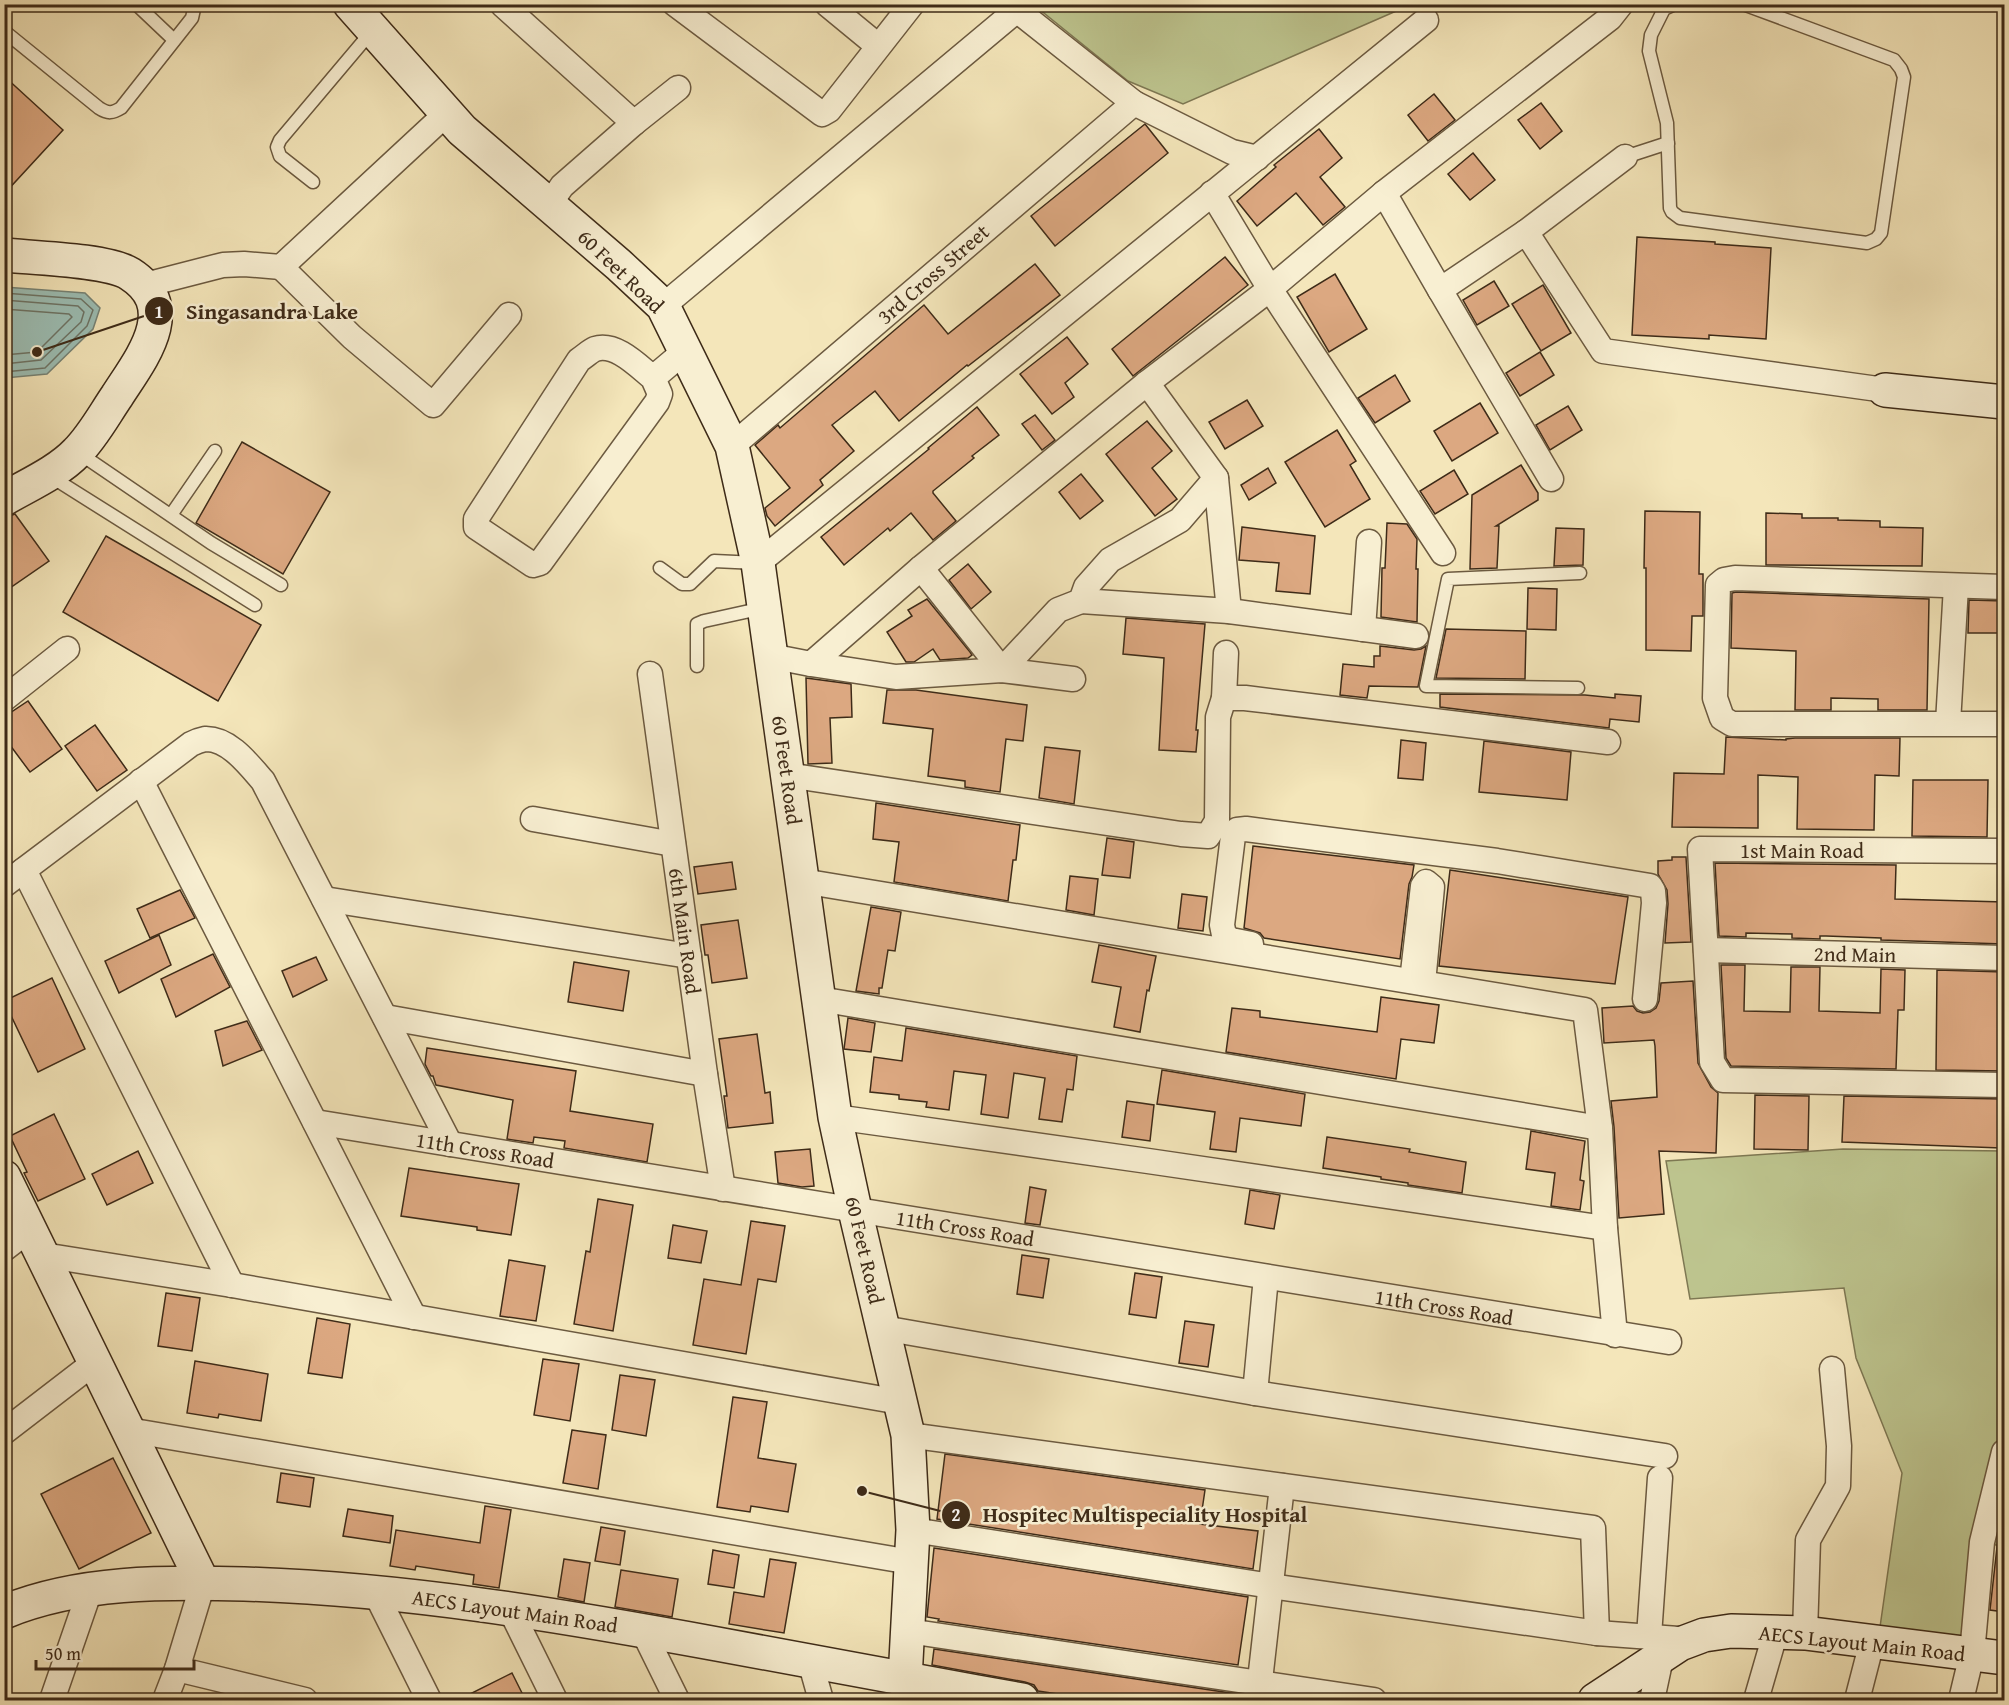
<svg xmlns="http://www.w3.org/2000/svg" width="2009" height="1705" viewBox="0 0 2009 1705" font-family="'Gentium Book Plus',serif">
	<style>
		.green { fill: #bdc48e; stroke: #7e7853; stroke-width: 1.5 }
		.water { fill: #9cbeb4; stroke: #768376; stroke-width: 1.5 }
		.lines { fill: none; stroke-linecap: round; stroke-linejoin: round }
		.shore { stroke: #6d7466; stroke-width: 1.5 }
		.building { fill: #dca881; stroke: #3e2b18; stroke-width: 1.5 }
		.lane-casing { stroke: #6c5a40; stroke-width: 15 }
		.street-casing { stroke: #6c5a40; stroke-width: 27 }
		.secondary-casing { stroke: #3e2b18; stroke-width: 36 }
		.lane { stroke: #f8efd2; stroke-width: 12 }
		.street { stroke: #f8efd2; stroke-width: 24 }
		.secondary { stroke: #f8efd2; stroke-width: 33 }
		.labels { text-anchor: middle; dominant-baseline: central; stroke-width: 5; stroke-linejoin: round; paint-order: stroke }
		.street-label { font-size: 21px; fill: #3e2b18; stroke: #f8efd2 }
		.leader { fill: none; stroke: #3e2b18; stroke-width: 2 }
		.callout-dot { fill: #3e2b18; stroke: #f8efd2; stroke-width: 2 }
		.mark-label { font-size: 18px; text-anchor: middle; font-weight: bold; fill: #fff }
		.callout-label { font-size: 22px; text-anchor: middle; font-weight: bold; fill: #3e2b18; stroke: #f8efd2; stroke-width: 5; stroke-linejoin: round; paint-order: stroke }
	</style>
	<rect width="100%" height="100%" fill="#f4e6ba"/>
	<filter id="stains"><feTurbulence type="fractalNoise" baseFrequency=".00333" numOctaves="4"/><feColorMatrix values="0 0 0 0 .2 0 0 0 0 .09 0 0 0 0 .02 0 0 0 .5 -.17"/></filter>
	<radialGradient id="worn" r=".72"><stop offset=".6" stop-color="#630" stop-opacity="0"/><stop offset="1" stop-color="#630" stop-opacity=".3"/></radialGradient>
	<g class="green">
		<path d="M1034,5H1410L1183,104L1128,81Z"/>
		<path d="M1843,1149L2004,1151V1547L1992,1544L1968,1638L1880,1627L1902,1473L1856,1358L1844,1288L1690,1299L1666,1161Z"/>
	</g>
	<path class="water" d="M4,287L85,293L100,308L93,329L47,374L5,378Z"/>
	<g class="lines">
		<g class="shore">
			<path d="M4,293L81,299L93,310L87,326L45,368L4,372"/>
			<path d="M4,300L78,306L84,312L81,322L41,360L4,364"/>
			<path d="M4,309L69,314L72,317L37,352L4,355"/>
		</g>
	</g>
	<g class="building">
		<path d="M4,76L63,130L4,194Z"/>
		<path d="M1434,94L1455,120L1428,141L1408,115Z"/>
		<path d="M1541,103L1562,131L1540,149L1518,120Z"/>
		<path d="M1145,124L1168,153L1055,246L1031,216Z"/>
		<path d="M1319,129L1342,158L1320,177L1345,207L1323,225L1296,193L1257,226L1237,201L1276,167L1274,165Z"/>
		<path d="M1473,153L1495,180L1470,200L1448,174Z"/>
		<path d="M1637,237L1715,242V244L1771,248L1766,339L1709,335V339L1632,335Z"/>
		<path d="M1225,257L1248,285L1133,376L1112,349Z"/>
		<path d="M1035,264L1060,295L968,366L967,365L899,421L875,391L832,425L854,451L820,480L823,485L775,526L767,516L765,508L790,488L755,445L778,425L780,428L924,305L948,334Z"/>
		<path d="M1335,274L1367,329L1329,352L1297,297Z"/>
		<path d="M1494,281L1509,306L1477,325L1463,300Z"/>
		<path d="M1543,285L1571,333L1541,351L1512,304Z"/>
		<path d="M1067,337L1088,364L1065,383L1074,397L1052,414L1020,374Z"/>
		<path d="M1540,352L1554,375L1520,396L1506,373Z"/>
		<path d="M1395,375L1410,401L1375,423L1358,398Z"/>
		<path d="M1247,400L1263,426L1225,449L1209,422Z"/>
		<path d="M1480,403L1498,433L1452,461L1434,431Z"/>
		<path d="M1568,406L1582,430L1550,450L1536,425Z"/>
		<path d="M977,407L999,435L972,456L974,458L933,491V493L956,521L933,540L911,513L890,531L888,528L844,565L821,537L929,449L928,448Z"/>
		<path d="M1035,415L1055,440L1042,450L1022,424Z"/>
		<path d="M1147,421L1172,451L1152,468L1177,499L1155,516L1106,454Z"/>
		<path d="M1337,430L1356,461L1350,465L1370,499L1325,527L1285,462Z"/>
		<path d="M242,442L330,492L283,574L196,523Z"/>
		<path d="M1521,465L1538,493V500L1496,526H1499L1497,568L1470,569L1472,495Z"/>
		<path d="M1268,468L1276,483L1249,500L1241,485Z"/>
		<path d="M1454,470L1468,494L1435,514L1420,491Z"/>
		<path d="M1081,474L1103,501L1080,519L1059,492Z"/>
		<path d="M1645,511L1700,512L1699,574H1703V616H1692L1691,651L1646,650V568H1644Z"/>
		<path d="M1766,513L1802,514V518H1838V520L1880,521V527L1923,528L1922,566L1766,565Z"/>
		<path d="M15,514L49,561L4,592V518Z"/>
		<path d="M1387,523L1407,524L1417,539L1416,569H1418L1417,622L1381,617L1382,568H1385Z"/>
		<path d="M1242,527L1315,536L1310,594L1276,591L1279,563L1239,560Z"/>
		<path d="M1556,528L1584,529L1583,565L1554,566Z"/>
		<path d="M106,536L261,625L218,701L63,612Z"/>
		<path d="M968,564L991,592L971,609L949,580Z"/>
		<path d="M1528,588L1557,589L1556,630L1527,629Z"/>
		<path d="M1736,592L1929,599L1927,710H1878V699L1831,698V710H1795L1796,651L1731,648L1732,593Z"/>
		<path d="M927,599L970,652L972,655L968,658L940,660L933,649L914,662H906L887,632L912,616L908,610Z"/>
		<path d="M1969,600L2004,601V633H1968Z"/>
		<path d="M1126,618L1205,624L1196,730H1198L1196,752L1159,750L1164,658L1123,654Z"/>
		<path d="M1446,629L1526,631L1525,679L1436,678Z"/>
		<path d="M1380,646L1414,650L1421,649L1426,646L1418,687L1369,686L1367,698L1340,695L1343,664L1374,667V656H1380Z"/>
		<path d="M806,678L851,684L852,717L830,718L832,763L808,764Z"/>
		<path d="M887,690H916L1027,705L1023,741L1006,739L1000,792L965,787V781L928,776L933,729L883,723Z"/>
		<path d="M1440,694L1585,695L1615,698V694L1641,696L1639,722L1610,719L1609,728L1440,707Z"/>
		<path d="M28,701L62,749L30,772L4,737V717Z"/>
		<path d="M95,725L127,770L97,791L65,746Z"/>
		<path d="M1726,737L1786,740V739L1795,738H1900L1899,776L1875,775L1874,830L1797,829L1798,777L1758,775V828L1672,827L1674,773L1724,774Z"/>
		<path d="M1401,740L1426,743L1423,780L1398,778Z"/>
		<path d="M1484,741L1571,752L1567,800L1479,792Z"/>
		<path d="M1045,747L1080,751L1074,804L1039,798Z"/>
		<path d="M1913,780H1988L1987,837L1912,836Z"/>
		<path d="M876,803L1020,825L1016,860H1013L1008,901L894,882L899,842L873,839Z"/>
		<path d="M1107,838L1134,842L1130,878L1102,875Z"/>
		<path d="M1253,846L1414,865L1412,877L1409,884L1400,959L1264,938L1260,933L1244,928Z"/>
		<path d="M1672,857H1686L1691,942L1665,943L1668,904L1667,890L1658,874V861L1672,860Z"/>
		<path d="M732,862L736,889L698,894L694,867Z"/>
		<path d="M1715,863L1896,865L1895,899L2004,902V944L1881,940V938L1826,936H1820V939L1792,938V934L1746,933V937L1719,936Z"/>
		<path d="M1450,870L1628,897L1615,984L1439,966Z"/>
		<path d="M1070,876L1098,879L1094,915L1066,910Z"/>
		<path d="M180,890L195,918L150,938L137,909Z"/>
		<path d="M1182,894L1207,897L1203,931L1178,928Z"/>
		<path d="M871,907L901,912L895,951L888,950L882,988H879V994L856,991Z"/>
		<path d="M738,920L747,978L712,983L708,955H705L701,925Z"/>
		<path d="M159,935L171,965L119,993L105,961Z"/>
		<path d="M1099,945L1156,956L1149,991L1147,990L1140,1032L1114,1027L1121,987L1092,982Z"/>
		<path d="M213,954L230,987L176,1017L161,979Z"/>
		<path d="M316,957L327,980L293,997L282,971Z"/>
		<path d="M574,962L629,971L623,1011L568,1002Z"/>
		<path d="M1721,965H1745L1744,1011L1790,1012L1791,967H1820L1819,1011L1880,1013L1881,969L1905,970L1904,1010H1898L1896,1069L1731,1066L1726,1058Z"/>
		<path d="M1937,970L2004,972V1071L1936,1070Z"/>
		<path d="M52,978L85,1049L38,1072L4,1001Z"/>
		<path d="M1693,981L1698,1063L1711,1087L1718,1093L1716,1153L1659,1151L1664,1214L1619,1218L1614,1127L1611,1101L1657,1097L1655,1046L1654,1040L1604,1043L1602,1008L1633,1006L1637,1011L1643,1013L1650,1012L1656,1008L1659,1001L1661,983Z"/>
		<path d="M1381,997L1439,1005L1434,1043L1401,1039L1396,1079L1226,1052L1232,1008L1260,1011V1017L1377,1032Z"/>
		<path d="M848,1018L875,1023L871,1052L844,1049Z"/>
		<path d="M247,1021L262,1050L223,1066L215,1031Z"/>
		<path d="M906,1028L1077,1056L1073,1090L1067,1089L1062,1122L1039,1119L1045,1078L1014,1073L1008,1118L981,1114L986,1075L954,1071L949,1110L926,1107L927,1102L899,1099V1095L870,1092L874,1057L902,1061Z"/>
		<path d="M757,1034L765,1093L770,1092L773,1123L728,1128L724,1096H727L719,1039Z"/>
		<path d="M427,1048L576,1071L570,1111L653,1124L647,1162L564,1148L565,1141L534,1137L533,1143L507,1139L513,1100L436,1085L433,1076H431L425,1064Z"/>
		<path d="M1162,1070L1305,1094L1301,1126L1240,1118L1236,1152L1210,1149L1215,1112L1157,1104Z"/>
		<path d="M1755,1095L1809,1096L1808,1150L1754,1149Z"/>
		<path d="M1844,1096L2003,1099L2001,1148L1842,1142Z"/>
		<path d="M1127,1101L1154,1105L1150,1141L1122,1137Z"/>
		<path d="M54,1114L85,1179L38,1201L24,1173L27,1172L10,1136Z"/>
		<path d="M1531,1131L1585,1141L1580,1180L1584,1181L1580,1210L1551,1206L1555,1173L1526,1169Z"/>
		<path d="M1327,1137L1410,1149L1409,1152L1466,1162L1462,1193L1408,1185V1183L1381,1179V1177L1323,1168Z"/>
		<path d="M810,1149L814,1186L802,1187L778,1183L775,1152Z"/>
		<path d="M138,1151L153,1183L107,1205L92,1174Z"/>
		<path d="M409,1168L519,1184L511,1235L477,1230V1227L401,1216Z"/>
		<path d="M1030,1187L1046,1190L1040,1225L1025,1223Z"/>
		<path d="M1250,1190L1280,1195L1274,1229L1245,1224Z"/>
		<path d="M598,1199L633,1205L613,1331L574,1324L586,1251L590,1252Z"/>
		<path d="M751,1221L785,1226L776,1282L758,1279L746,1354L693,1345L704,1279L741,1285Z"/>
		<path d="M673,1225L707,1231L701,1263L668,1258Z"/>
		<path d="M1022,1255L1049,1259L1043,1298L1017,1294Z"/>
		<path d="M509,1260L545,1266L536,1321L500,1316Z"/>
		<path d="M1135,1273L1162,1277L1156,1318L1129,1314Z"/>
		<path d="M166,1293L200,1298L192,1351L158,1346Z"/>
		<path d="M317,1318L350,1324L342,1378L308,1373Z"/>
		<path d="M1185,1321L1214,1325L1208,1367L1179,1363Z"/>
		<path d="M543,1359L579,1364L570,1421L534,1415Z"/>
		<path d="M195,1361L268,1374L261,1421L219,1414L218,1418L187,1413Z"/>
		<path d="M620,1375L655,1380L646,1436L612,1430Z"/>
		<path d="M733,1397L767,1402L758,1458L796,1464L788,1512L751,1506L750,1512L717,1507Z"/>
		<path d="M572,1430L606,1435L598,1489L563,1483Z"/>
		<path d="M945,1454L1205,1490L1200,1524L1258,1531L1253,1569L937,1519Z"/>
		<path d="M113,1458L151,1533L79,1569L41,1494Z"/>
		<path d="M281,1473L314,1478L310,1507L277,1502Z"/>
		<path d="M485,1506L511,1510L499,1588L473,1584L474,1575L416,1566L415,1570L390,1566L396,1530L480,1543Z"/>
		<path d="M348,1509L393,1516L390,1543L343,1536Z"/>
		<path d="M601,1527L625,1531L620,1565L595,1561Z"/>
		<path d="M1998,1538L2004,1539V1612L1990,1610Z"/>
		<path d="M934,1548L1248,1597L1238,1665L938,1621L939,1619L927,1617Z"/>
		<path d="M713,1550L739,1555L734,1588L708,1584Z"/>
		<path d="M564,1559L590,1563L584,1602L558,1597Z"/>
		<path d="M770,1559L796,1563L784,1633L729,1624L734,1592L764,1597Z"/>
		<path d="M621,1570L678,1579L672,1617L615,1607Z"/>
		<path d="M934,1649L1244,1695V1701H1104L1038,1691L1034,1685L1025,1682L932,1665Z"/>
		<path d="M512,1673L526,1701H456Z"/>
	</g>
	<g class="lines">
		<defs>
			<g id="lane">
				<path d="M136,4L174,40"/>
				<path d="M1675,4L1664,9L1651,35L1649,51L1667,123L1670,208L1672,212L1680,218L1867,243L1876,239L1881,233L1904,77L1901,69L1894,60L1743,4"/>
				<path d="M4,31L99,108C108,114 113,113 121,108L192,18L194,9L192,4"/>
				<path d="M1625,157L1668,143"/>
				<path d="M313,182L280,156L277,147L280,140L372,31"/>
				<path d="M79,453L211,543L281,585"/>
				<path d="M50,476L255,605"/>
				<path d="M171,515L215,451"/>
				<path d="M660,568L682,584H690L714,561L757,563"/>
				<path d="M697,666V624L704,621L763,608"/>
				<path d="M1578,688L1426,686L1448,579L1580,573"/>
			</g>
			<g id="street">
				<path d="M675,4L822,114L829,110L912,4"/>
				<path d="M827,4L878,46"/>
				<path d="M1009,4L1134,103L1232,152L1257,158"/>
				<path d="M503,5L634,123L562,186L549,205"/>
				<path d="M634,123L678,88"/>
				<path d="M1212,193L1270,289L1443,553"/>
				<path d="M1384,193L1440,290L1526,232L1603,351L1885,390"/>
				<path d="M1526,232L1625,157"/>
				<path d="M281,267L352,337L433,405L509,315"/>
				<path d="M145,285L223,265L244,264L281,267L446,114"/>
				<path d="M1440,290L1551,479"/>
				<path d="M663,306L1017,10"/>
				<path d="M653,378L660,394L657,402L540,563L533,565L476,527V519L579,360C584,357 590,351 595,349C616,342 639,367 653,378L685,351"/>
				<path d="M732,446L1134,103"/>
				<path d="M1216,478L1229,611"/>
				<path d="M758,563L1426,20"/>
				<path d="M921,568L1002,670"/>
				<path d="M2004,587L1735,578L1724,580L1718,585L1715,698L1722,718L1732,724H2004"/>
				<path d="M1081,601L1229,611L1416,636"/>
				<path d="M1363,629L1369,542"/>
				<path d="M770,656L811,664L921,568L1147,383L1270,289L1384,193L1610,18L1621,4"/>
				<path d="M811,664L896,677L1002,670L1073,679"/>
				<path d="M1002,670L1058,610L1081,601L1086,587L1110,560L1180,520L1216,478L1147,383"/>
				<path d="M650,674L705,1074L723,1189"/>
				<path d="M1224,698L1226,653"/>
				<path d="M4,699L67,649"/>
				<path d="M1948,723L1956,586"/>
				<path d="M787,775L1181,834L1208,836L1217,821L1218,717L1224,698H1245L1608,742"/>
				<path d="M141,781L414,1317"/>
				<path d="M533,819L673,844"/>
				<path d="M24,870L232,1285"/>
				<path d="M802,881L1585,1010L1600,1128L1605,1228L1615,1335"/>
				<path d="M4,885L191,744C195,742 200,740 205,739C229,738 249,765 263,781L450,1144"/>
				<path d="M324,899L689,956"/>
				<path d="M1251,944L1231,940L1224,935L1222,925L1233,836L1237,830L1246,829L1497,861L1650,886L1653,891L1654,903L1645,999"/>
				<path d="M1706,950L2004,958"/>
				<path d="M1412,981L1423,886L1426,882L1432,887L1423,983"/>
				<path d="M819,999L1600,1128"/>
				<path d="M385,1017L705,1074"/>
				<path d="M2004,1085L1723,1080L1712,1062L1700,849L2004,851"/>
				<path d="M835,1117L1148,1161L1605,1228"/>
				<path d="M315,1122L1669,1342"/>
				<path d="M4,1249L30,1229"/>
				<path d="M43,1255L232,1285L900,1402"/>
				<path d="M883,1328L1255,1393L1665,1456"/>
				<path d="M1255,1393L1266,1277"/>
				<path d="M128,1430L911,1562"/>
				<path d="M4,1432L95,1362"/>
				<path d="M908,1435L1593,1528L1597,1633"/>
				<path d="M913,1530L1271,1586L1597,1633L1692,1640"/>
				<path d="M375,1592L429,1700"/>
				<path d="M509,1607L555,1700"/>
				<path d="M643,1631L677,1700"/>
				<path d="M908,1631L1374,1700"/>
				<path d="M1805,1633L1808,1540L1838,1486L1839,1446L1832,1369"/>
				<path d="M1649,1636L1660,1478"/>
				<path d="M810,1661L821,1700"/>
				<path d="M177,1669L305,1700"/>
				<path d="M1258,1698L1282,1486"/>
				<path d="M52,1700L90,1590"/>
				<path d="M165,1700L177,1669L203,1583"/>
				<path d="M1652,1700L1661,1658"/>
				<path d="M1756,1700L1776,1631"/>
				<path d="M1857,1700L1872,1642"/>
				<path d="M1961,1700L1972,1654L1982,1542L2004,1452"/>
			</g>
			<g id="secondary">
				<path d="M350,4L462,130L619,265L663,306L732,446L758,563L835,1117L855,1210L908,1435L913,1530L905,1679"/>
				<path d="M4,255C34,258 108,260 130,274C183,308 140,360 117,396C104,415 93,436 77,452C58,472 28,485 4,499"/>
				<path d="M1885,390L2004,402"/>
				<path d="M4,1177L203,1583"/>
				<path d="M4,1612C79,1581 165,1582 244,1584C405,1589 559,1615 717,1644C818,1663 920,1682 1022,1700"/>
				<path d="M1595,1700L1680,1644L1704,1635L1731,1631L1805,1633L2004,1658"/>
			</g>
		</defs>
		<use href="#lane" class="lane-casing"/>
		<use href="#street" class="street-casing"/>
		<use href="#secondary" class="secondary-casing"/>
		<use href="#lane" class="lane"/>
		<use href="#street" class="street"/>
		<use href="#secondary" class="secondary"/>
	</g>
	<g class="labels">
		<g class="street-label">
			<text transform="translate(621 271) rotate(44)">60 Feet Road</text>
			<text transform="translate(933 274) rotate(-41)">3rd Cross Street</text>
			<text transform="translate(787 770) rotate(82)">60 Feet Road</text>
			<text x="1802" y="850">1st Main Road</text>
			<text transform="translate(685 931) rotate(82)">6th Main Road</text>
			<text transform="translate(1855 954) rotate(1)">2nd Main</text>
			<text transform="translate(485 1150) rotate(9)">11th Cross Road</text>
			<text transform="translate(965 1228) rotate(9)">11th Cross Road</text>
			<text transform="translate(865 1250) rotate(77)">60 Feet Road</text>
			<text transform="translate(1444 1307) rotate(9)">11th Cross Road</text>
			<text transform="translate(515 1611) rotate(8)">AECS Layout Main Road</text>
			<text transform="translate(1862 1643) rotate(6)">AECS Layout Main Road</text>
		</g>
	</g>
	<path class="leader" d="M37 352L159 311M862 1491L956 1515"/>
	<g class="callout-dot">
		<circle cx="37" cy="352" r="6"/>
		<circle cx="862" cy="1491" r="6"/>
		<circle cx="159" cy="311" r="15"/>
		<circle cx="956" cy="1515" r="15"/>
	</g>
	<g class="mark-label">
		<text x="159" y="318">1</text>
		<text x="956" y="1521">2</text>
	</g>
	<g class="callout-label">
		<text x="272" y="319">Singasandra Lake</text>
		<text x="1145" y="1522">Hospitec Multispeciality Hospital</text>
	</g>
	<rect width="2009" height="1705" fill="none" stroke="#f4e6ba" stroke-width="24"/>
	<rect x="6" y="6" width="1997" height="1693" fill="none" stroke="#3e2b18" stroke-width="3"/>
	<rect x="12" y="12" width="1985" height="1681" fill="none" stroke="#3e2b18" stroke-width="1.5"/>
	<path d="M36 1660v9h158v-9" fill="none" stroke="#3e2b18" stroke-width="3"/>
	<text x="45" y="1660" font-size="18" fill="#3e2b18" stroke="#f8efd2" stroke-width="4.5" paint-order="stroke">50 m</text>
	<rect width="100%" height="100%" filter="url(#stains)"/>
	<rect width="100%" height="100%" fill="url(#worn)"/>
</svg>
